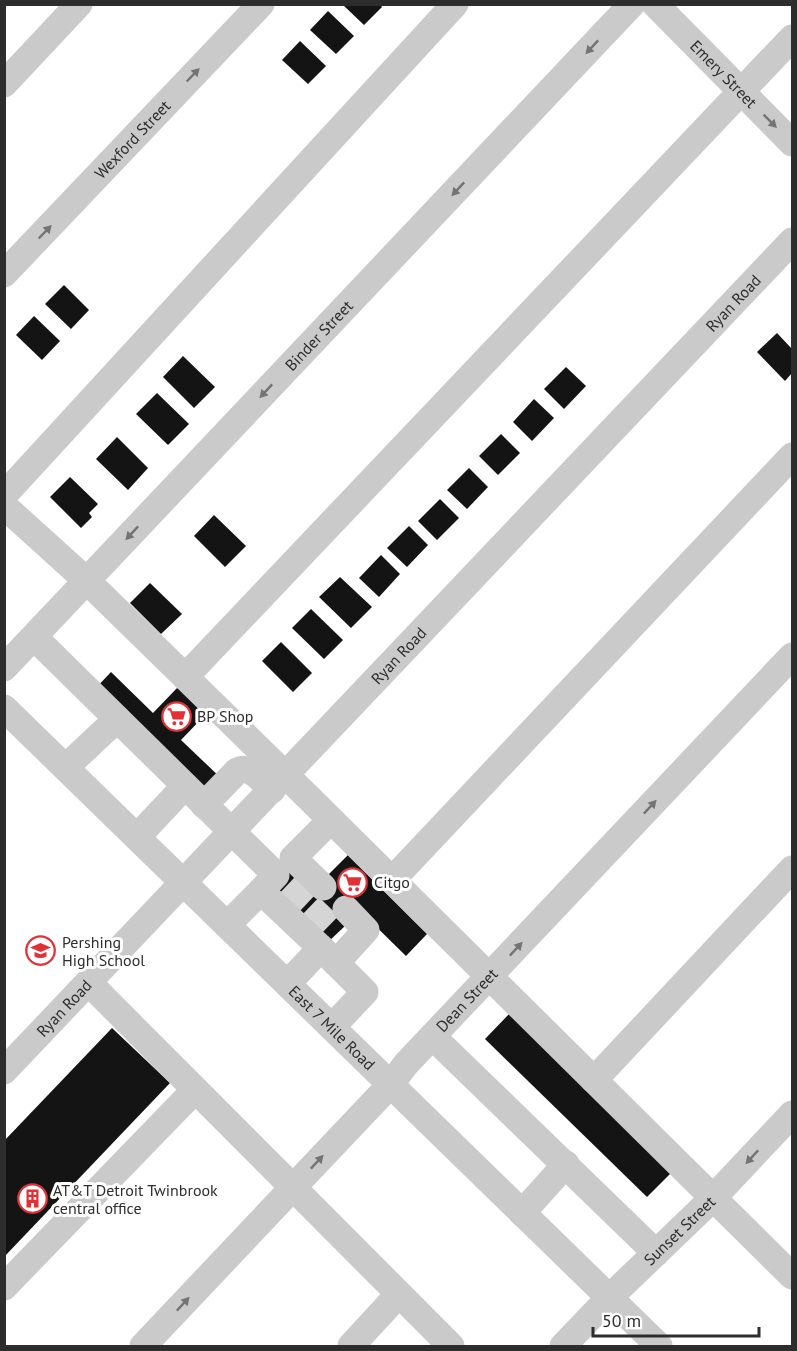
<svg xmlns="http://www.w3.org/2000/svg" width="797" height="1351" viewBox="0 0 797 1351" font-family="'PT Sans',sans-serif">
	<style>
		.building { fill: #141414 }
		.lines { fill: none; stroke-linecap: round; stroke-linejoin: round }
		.minor-tunnel { stroke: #d5d5d5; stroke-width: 27; stroke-dasharray: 27 14; stroke-linecap: butt }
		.minor { stroke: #cacaca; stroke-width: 27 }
		.oneway { fill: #747474 }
		.labels { text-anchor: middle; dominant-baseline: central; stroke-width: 6; stroke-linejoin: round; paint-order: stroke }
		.street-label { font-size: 16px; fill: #2d2d2d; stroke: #fff }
		.poi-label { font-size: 16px; fill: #2d2d2d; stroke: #fff; text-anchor: start }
	</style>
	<rect width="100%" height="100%" fill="#fff"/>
	<g class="building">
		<path d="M342,4H380L382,7L364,25Z"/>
		<path d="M328,11L354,36L336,54L310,30Z"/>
		<path d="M300,41L326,66L308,84L282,60Z"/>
		<path d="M64,285L89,310L71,329L45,304Z"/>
		<path d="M34,316L60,341L42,360L16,335Z"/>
		<path d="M777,333L792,349V373L785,381L757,352Z"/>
		<path d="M183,356L215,387L194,408L163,377Z"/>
		<path d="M566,367L586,386L564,409L544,389Z"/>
		<path d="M157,393L189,424L168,445L136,414Z"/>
		<path d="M534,399L554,418L532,441L513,422Z"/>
		<path d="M501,434L520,453L498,475L479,456Z"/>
		<path d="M117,437L148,468L128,490L96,459Z"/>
		<path d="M469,468L488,487L467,509L447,490Z"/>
		<path d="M70,477L98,504L89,513L92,517L81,528L50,497Z"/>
		<path d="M440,499L459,518L437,540L418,521Z"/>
		<path d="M214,515L246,546L225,567L194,536Z"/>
		<path d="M409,526L428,545L407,567L387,548Z"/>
		<path d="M381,555L400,574L379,597L359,578Z"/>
		<path d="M340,577L372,607L351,628L319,597Z"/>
		<path d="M150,583L182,614L161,634L130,603Z"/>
		<path d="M311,609L343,640L324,659L292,628Z"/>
		<path d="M281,642L312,673L293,692L262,661Z"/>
		<path d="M111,672L153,713L178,687L205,715L181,740L223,780L205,799L94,690Z"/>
		<path d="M348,855L427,934L406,956L352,903L346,925L327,943L271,886L288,869L326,877Z"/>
		<path d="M511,1012L674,1170L647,1197L485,1039Z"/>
		<path d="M112,1028L170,1083L4,1257V1141Z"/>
	</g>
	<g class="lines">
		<g class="minor-tunnel">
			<path d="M288,904L305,886"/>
			<path d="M310,926L336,899"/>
		</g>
		<g class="minor">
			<path id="s1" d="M655,4L792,143"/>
			<path d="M4,84L79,4"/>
			<path id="s2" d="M4,274L261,4"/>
			<path d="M4,495L455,4"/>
			<path d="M4,506L87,581L309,798L792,1276"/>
			<path d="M34,637L276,875L261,891"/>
			<path id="s3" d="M4,668L632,4"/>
			<path d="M185,677L792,38"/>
			<path id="s4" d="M4,708L659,1346"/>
			<path d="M66,767L117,719"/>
			<path d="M204,805L237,771C251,764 262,781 272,790"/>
			<path d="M137,837L185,786"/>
			<path d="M392,880L792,456"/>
			<path d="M323,887L293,858L331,820"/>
			<path d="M227,925L261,891L321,948"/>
			<path d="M336,963L366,930L346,909"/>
			<path d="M89,983L451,1346"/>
			<path d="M288,983L321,948L365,992L332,1027"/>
			<path d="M433,1037L656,1253"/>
			<path id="s5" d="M4,1071L792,241"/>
			<path d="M594,1080L792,869"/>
			<path d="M522,1213L566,1164"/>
			<path d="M4,1287L195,1090"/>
			<path id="s6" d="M143,1346L391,1084L406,1064L792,656"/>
			<path d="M351,1346L398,1295"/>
			<path id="s7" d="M563,1346L609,1298L713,1198L792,1114"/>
		</g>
	</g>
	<defs><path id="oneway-solid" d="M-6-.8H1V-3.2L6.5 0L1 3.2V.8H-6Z" transform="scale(1.5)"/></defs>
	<g class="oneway">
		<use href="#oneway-solid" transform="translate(592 47) rotate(133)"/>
		<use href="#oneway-solid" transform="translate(193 75) rotate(-46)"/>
		<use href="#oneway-solid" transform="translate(770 121) rotate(45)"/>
		<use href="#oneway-solid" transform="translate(458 189) rotate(133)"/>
		<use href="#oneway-solid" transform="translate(45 232) rotate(-46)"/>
		<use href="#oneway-solid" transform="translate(266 391) rotate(133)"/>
		<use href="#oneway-solid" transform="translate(132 533) rotate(133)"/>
		<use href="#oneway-solid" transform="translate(650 807) rotate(-47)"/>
		<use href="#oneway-solid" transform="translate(516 949) rotate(-47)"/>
		<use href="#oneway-solid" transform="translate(752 1157) rotate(133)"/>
		<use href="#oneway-solid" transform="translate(317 1162) rotate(-47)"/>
		<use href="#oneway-solid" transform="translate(183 1304) rotate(-47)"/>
	</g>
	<defs>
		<symbol id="supermarket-ring" viewBox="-11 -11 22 22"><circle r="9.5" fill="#fff" stroke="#e23136" stroke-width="1.5"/><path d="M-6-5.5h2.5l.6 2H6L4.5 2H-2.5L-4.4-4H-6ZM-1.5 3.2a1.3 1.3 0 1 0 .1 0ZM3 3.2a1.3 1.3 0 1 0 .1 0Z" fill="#e23136"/></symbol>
		<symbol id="school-ring" viewBox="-11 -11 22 22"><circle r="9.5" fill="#fff" stroke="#e23136" stroke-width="1.5"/><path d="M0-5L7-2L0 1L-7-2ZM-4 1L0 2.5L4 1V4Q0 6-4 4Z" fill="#e23136"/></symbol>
		<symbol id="building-ring" viewBox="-11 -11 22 22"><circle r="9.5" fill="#fff" stroke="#e23136" stroke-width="1.5"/><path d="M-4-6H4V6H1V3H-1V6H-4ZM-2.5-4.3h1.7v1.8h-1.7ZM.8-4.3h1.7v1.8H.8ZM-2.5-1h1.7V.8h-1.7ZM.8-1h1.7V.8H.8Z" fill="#e23136"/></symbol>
	</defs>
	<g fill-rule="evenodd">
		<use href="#supermarket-ring" x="160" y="700" width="33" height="33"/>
		<use href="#supermarket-ring" x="336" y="866" width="33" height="33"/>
		<use href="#school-ring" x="24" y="934" width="33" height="33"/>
		<use href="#building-ring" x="16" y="1182" width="33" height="33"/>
	</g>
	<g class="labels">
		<g class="street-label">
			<text stroke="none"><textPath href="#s1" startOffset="98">Emery Street</textPath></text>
			<text stroke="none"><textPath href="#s2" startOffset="186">Wexford Street</textPath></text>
			<text stroke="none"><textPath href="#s5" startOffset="1059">Ryan Road</textPath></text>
			<text stroke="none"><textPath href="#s3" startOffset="458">Binder Street</textPath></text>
			<text stroke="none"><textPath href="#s5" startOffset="573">Ryan Road</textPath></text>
			<text stroke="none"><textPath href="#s6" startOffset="474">Dean Street</textPath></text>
			<text stroke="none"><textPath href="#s5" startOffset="87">Ryan Road</textPath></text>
			<text stroke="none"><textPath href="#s4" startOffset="458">East 7 Mile Road</textPath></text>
			<text stroke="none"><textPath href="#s7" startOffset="164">Sunset Street</textPath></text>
		</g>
		<g class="poi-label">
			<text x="197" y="716">BP Shop</text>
			<text x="374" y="882">Citgo</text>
			<text x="62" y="942">Pershing<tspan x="62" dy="18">High School</tspan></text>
			<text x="53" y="1190">AT&amp;T Detroit Twinbrook<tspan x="53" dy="18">central office</tspan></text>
		</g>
	</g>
	<rect width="797" height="1351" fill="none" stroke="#2d2d2d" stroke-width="12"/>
	<path d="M593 1327v9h166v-9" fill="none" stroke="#2d2d2d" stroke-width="3"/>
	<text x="602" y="1327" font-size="18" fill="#2d2d2d" stroke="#ffffff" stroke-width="4.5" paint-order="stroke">50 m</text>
</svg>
